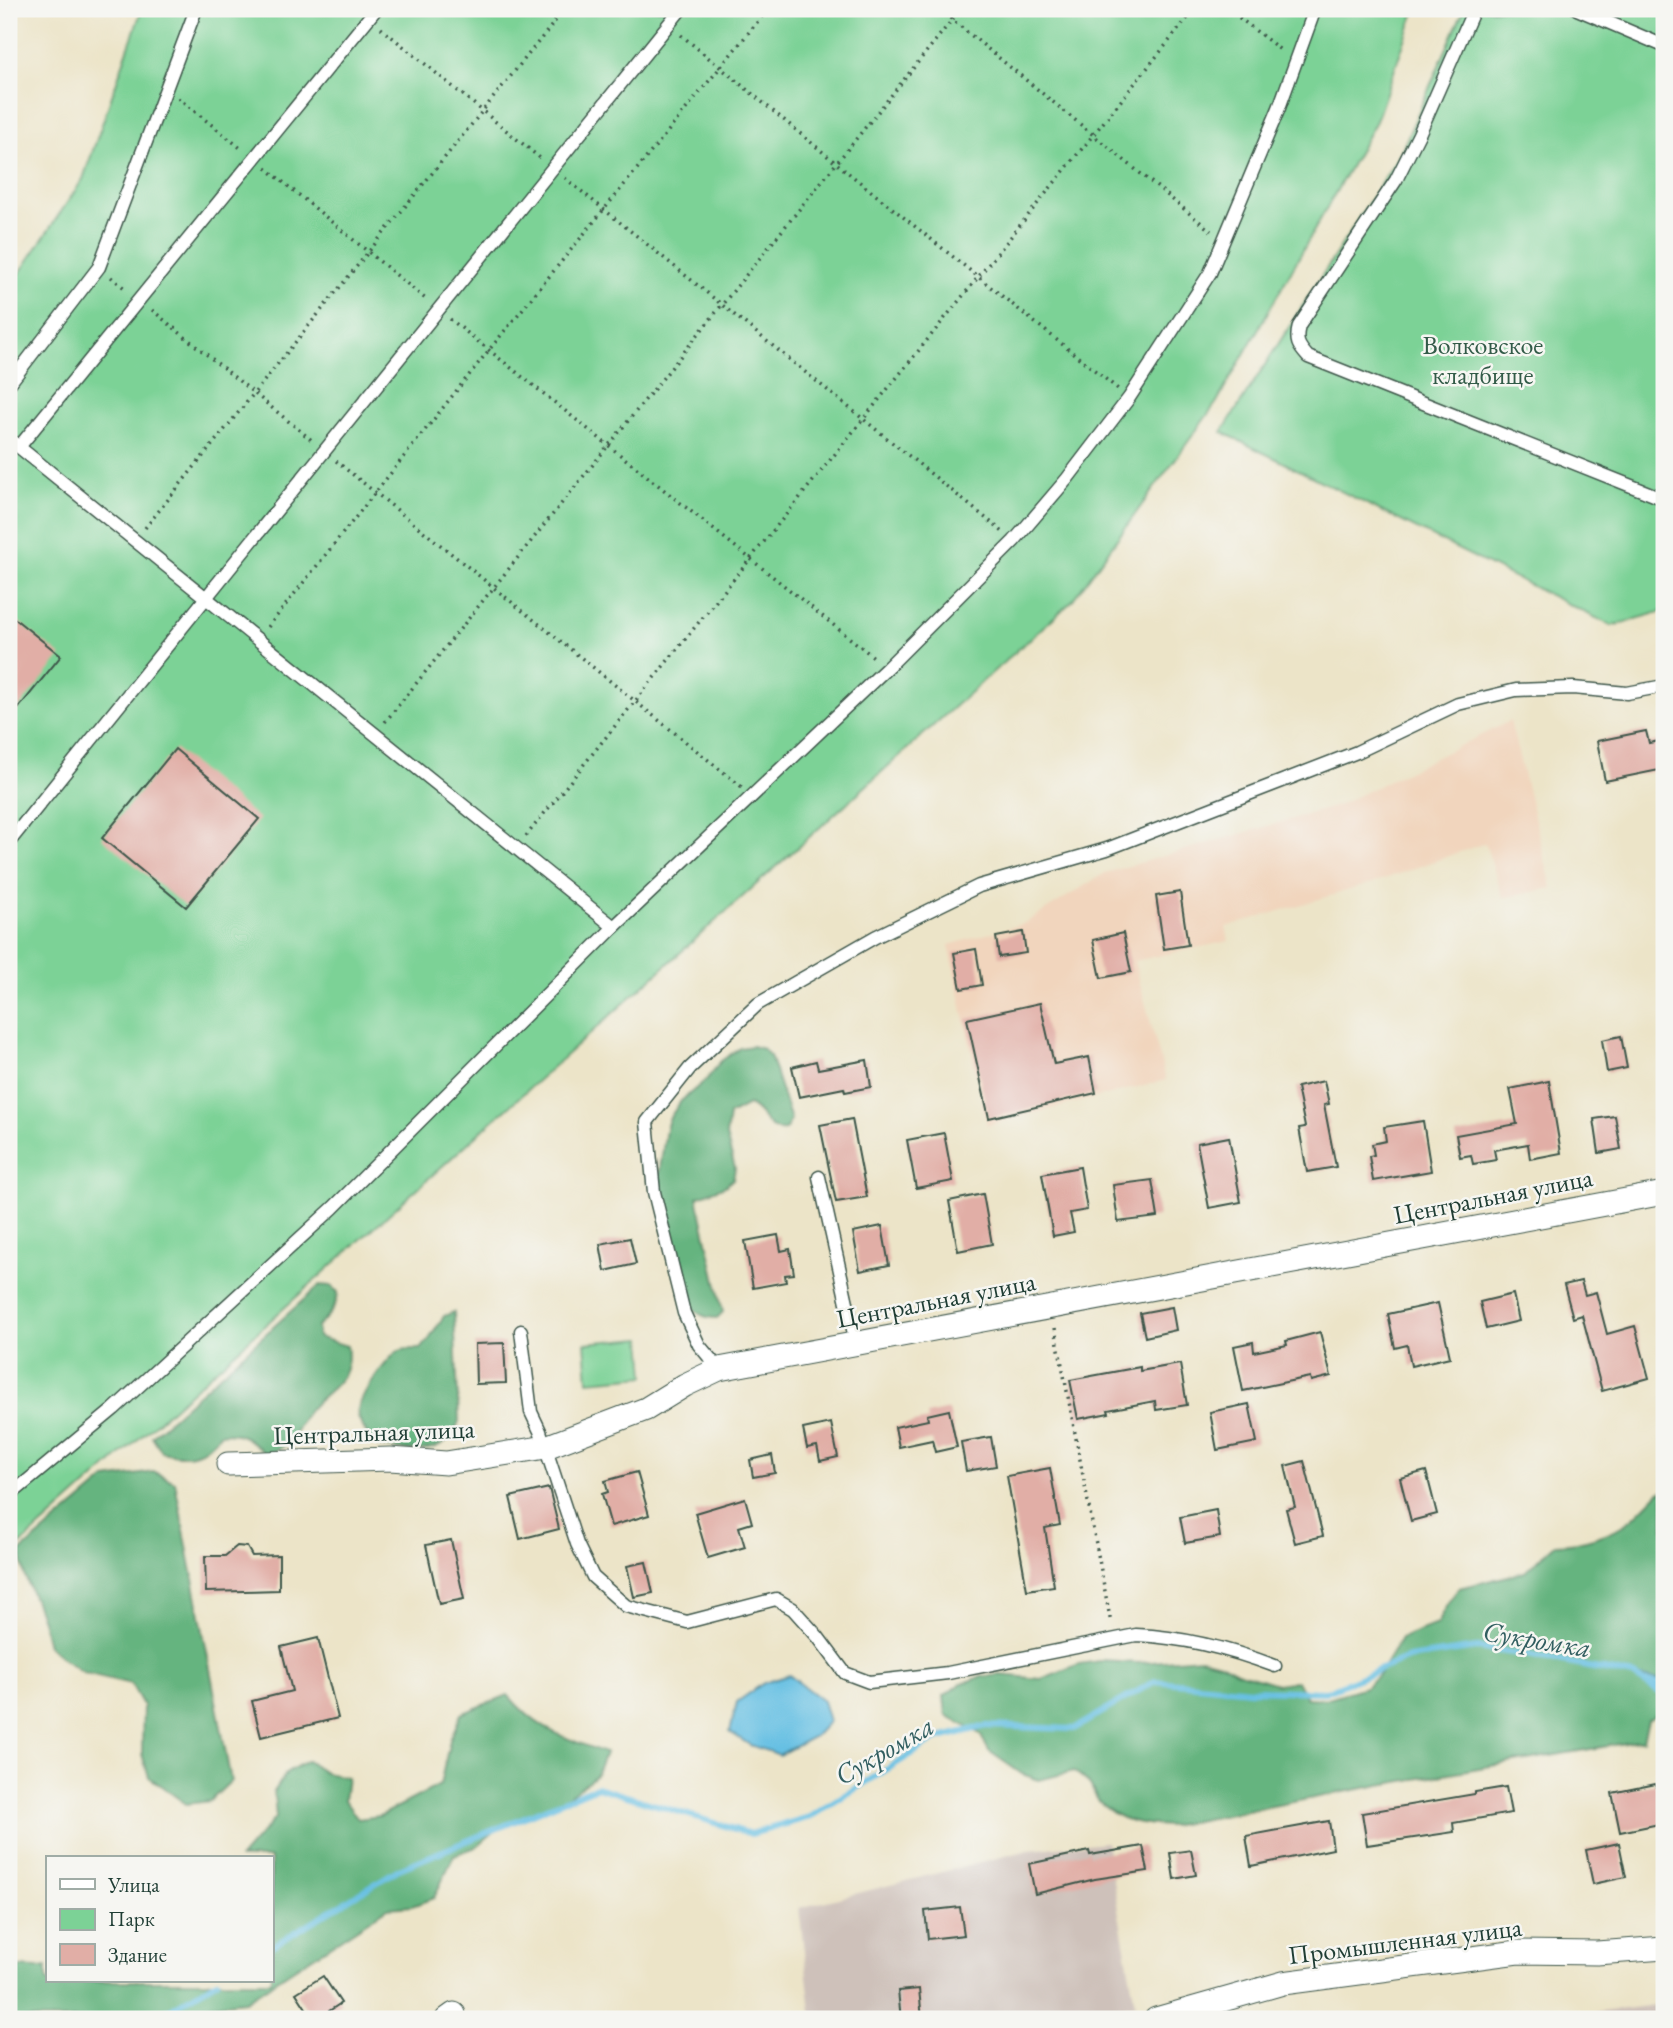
<svg xmlns="http://www.w3.org/2000/svg" width="1673" height="2028" viewBox="0 0 1673 2028" font-family="'EB Garamond',serif">
	<style>
		.built { fill: #f1d5bd }
		.industrial { fill: #cec1ba }
		.green { fill: #7cd296; stroke: #4e8865; stroke-width: 2 }
		.forest { fill: #65b47f; stroke: #42785a; stroke-width: 2 }
		.water { fill: #66c0e3; stroke: #427e8c; stroke-width: 2 }
		.lines { fill: none; stroke-linecap: round; stroke-linejoin: round }
		.stream { stroke: #66c0e3; stroke-width: 6 }
		.building { fill: #e1aea6 }
		.lane-casing { stroke: #3e564a; stroke-width: 15 }
		.street-casing { stroke: #3e564a; stroke-width: 25 }
		.path { stroke: #3e564a; stroke-width: 3.5; stroke-dasharray: 2 5; stroke-linecap: butt }
		.lane { stroke: #fff; stroke-width: 12 }
		.street { stroke: #fff; stroke-width: 23 }
		.labels { text-anchor: middle; dominant-baseline: central; stroke-width: 5; stroke-linejoin: round; paint-order: stroke }
		.park-label { font-size: 26px; fill: #325b48; stroke: #f6f6f2 }
		.street-label { font-size: 26px; fill: #1f3d34; stroke: #f6f6f2 }
		.water-label { font-size: 28px; font-style: italic; fill: #315e60; stroke: #f6f6f2 }
	</style>
	<rect width="100%" height="100%" fill="#f6f6f2"/>
	<filter id="ink" filterUnits="userSpaceOnUse"><feTurbulence type="fractalNoise" baseFrequency=".0143" numOctaves="2"/><feDisplacementMap in="SourceGraphic" scale="14" xChannelSelector="R" yChannelSelector="G"/><feConvolveMatrix kernelMatrix="1 2 1 2 8 2 1 2 1" color-interpolation-filters="sRGB"/></filter>
	<filter id="wash" filterUnits="userSpaceOnUse"><feTurbulence type="fractalNoise" baseFrequency=".00686" numOctaves="4" result="noise"/><feDisplacementMap in="SourceGraphic" scale="28" xChannelSelector="R" yChannelSelector="G"/><feGaussianBlur stdDeviation="1.57" result="paint"/><feColorMatrix in="noise" values="0 0 0 0 0 0 0 0 0 0 0 0 0 0 0 0 0 1.4 0 .05"/><feComposite in="paint" operator="in"/></filter>
	<g filter="url(#wash)">
		<rect width="100%" height="100%" fill="#ece4c8"/>
		<path class="built" d="M1510,721L1552,888L1503,898L1485,843L1373,883L1226,927L1229,941L1134,961L1166,1080L987,1125L949,945L1025,923L1105,873L1337,806Z"/>
		<g class="industrial">
			<path d="M1106,1842L1135,2004L1070,2019H812L799,1908L1029,1850Z"/>
			<path d="M1664,2004V2019H1545L1577,2015Z"/>
		</g>
		<g class="green">
			<path d="M142,9H1416L1376,121L1217,402L1071,602L9,1555V289L83,179Z"/>
			<path d="M1464,9H1664V611L1612,626L1222,432L1401,152Z"/>
			<path d="M642,1338L645,1376L588,1381L585,1343Z"/>
		</g>
		<g class="forest">
			<path d="M752,1046L763,1049L770,1056L791,1120L785,1130C765,1133 765,1111 748,1105L729,1115L726,1136L735,1168L733,1179L725,1186L697,1197L723,1312L717,1318C704,1318 698,1314 689,1305L658,1182L666,1129L669,1119L681,1101L707,1079L721,1061L740,1048Z"/>
			<path d="M320,1285L331,1286L338,1292C337,1308 328,1316 317,1327L318,1337L347,1346C353,1381 329,1387 310,1409C291,1431 299,1445 265,1454C251,1440 241,1430 220,1434C203,1455 190,1459 162,1452L152,1436Z"/>
			<path d="M454,1312L459,1421C447,1459 405,1452 374,1445C370,1437 359,1423 358,1416C354,1404 387,1357 399,1351C404,1348 414,1349 421,1349L428,1341L444,1316Z"/>
			<path d="M154,1472L175,1482L231,1781L210,1801L186,1804L149,1777L142,1754L143,1705L131,1684L85,1673L67,1662L48,1646L42,1620L25,1576L20,1552L106,1479Z"/>
			<path d="M1664,1491V1674L1659,1680L1636,1677L1664,1695V1711L1648,1720L1643,1740L1380,1785L1170,1826C1144,1825 1117,1822 1099,1801C1095,1797 1093,1791 1091,1786C1087,1780 1080,1776 1074,1771L1039,1780L1022,1774L989,1751L980,1734L946,1715L944,1696L960,1684L980,1677L1001,1675L1041,1679L1079,1664L1100,1661L1139,1663L1201,1658L1220,1663L1237,1672L1277,1684L1297,1681L1306,1698L1325,1699L1365,1687L1380,1673L1401,1638L1437,1624L1447,1604L1459,1588L1525,1572L1555,1544C1579,1544 1612,1535 1632,1519C1641,1511 1650,1501 1659,1492Z"/>
			<path d="M508,1695C539,1732 562,1736 605,1753L596,1775L558,1804L495,1831L476,1847L454,1855L434,1898L412,1906L388,1908L245,2001L197,2006L181,2019H9V1968C22,1965 34,1970 47,1967V1981H271V1858H240L276,1817L274,1792L287,1772L307,1761L325,1773L347,1777L344,1800L358,1819L380,1816L440,1785L450,1740L461,1714Z"/>
		</g>
		<g class="water">
			<path d="M1664,1674V1695L1634,1676L1658,1680Z"/>
			<path d="M789,1675L823,1701L829,1721L815,1736L779,1755L750,1745L730,1732L737,1702L764,1683Z"/>
		</g>
		<g class="lines">
			<g class="stream">
				<path d="M271,1947L399,1869L597,1787L751,1834L810,1817L936,1739L986,1726L1074,1729L1155,1681L1250,1690L1325,1692L1408,1658L1477,1648L1528,1655L1634,1676L1664,1695"/>
				<path d="M154,2019L217,1981"/>
			</g>
		</g>
		<g id="blocks">
			<g class="building">
				<path d="M9,614L61,656L9,720Z"/>
				<path d="M1646,731L1649,743L1664,740V769L1605,781L1597,741Z"/>
				<path d="M175,749L259,819L186,907L102,838Z"/>
				<path d="M1180,892L1188,945L1164,949L1156,896Z"/>
				<path d="M1023,932L1026,953L999,957L996,937Z"/>
				<path d="M1123,933L1131,972L1101,978L1093,940Z"/>
				<path d="M976,949L982,985L961,989L954,953Z"/>
				<path d="M1040,1003L1054,1064L1089,1057L1096,1093L989,1118L967,1019Z"/>
				<path d="M1621,1036L1627,1068L1607,1072L1602,1040Z"/>
				<path d="M867,1060L871,1087L845,1092L844,1088L799,1097L792,1067L816,1061L818,1069Z"/>
				<path d="M1324,1081L1329,1104L1324,1105L1336,1167L1307,1172L1299,1128L1305,1127L1297,1087Z"/>
				<path d="M1549,1081L1561,1153L1530,1159L1528,1144L1494,1150L1496,1160L1473,1164L1471,1155L1460,1157L1456,1135L1517,1124L1510,1089Z"/>
				<path d="M1615,1116L1621,1149L1599,1153L1594,1119Z"/>
				<path d="M852,1119L867,1197L836,1202L820,1125Z"/>
				<path d="M1423,1121L1431,1171L1373,1181L1369,1156L1374,1155L1372,1144L1386,1141L1384,1127Z"/>
				<path d="M944,1133L953,1181L916,1188L907,1140Z"/>
				<path d="M1229,1137L1241,1202L1209,1208L1197,1143Z"/>
				<path d="M1080,1167L1087,1210L1070,1213L1074,1232L1053,1236L1042,1174Z"/>
				<path d="M1152,1180L1158,1217L1118,1222L1113,1185Z"/>
				<path d="M983,1194L992,1244L958,1251L949,1201Z"/>
				<path d="M882,1226L889,1265L860,1271L853,1232Z"/>
				<path d="M778,1235L781,1251L790,1249L794,1274L785,1275L786,1282L753,1288L745,1241Z"/>
				<path d="M630,1238L636,1264L605,1271L600,1244Z"/>
				<path d="M1581,1281L1585,1295L1596,1292L1607,1334L1635,1326L1649,1378L1602,1391L1582,1315L1573,1318L1564,1285Z"/>
				<path d="M1513,1294L1519,1321L1486,1329L1480,1302Z"/>
				<path d="M1438,1303L1450,1357L1411,1366L1407,1345L1395,1348L1388,1314Z"/>
				<path d="M1172,1307L1176,1330L1145,1337L1140,1313Z"/>
				<path d="M1320,1332L1331,1376L1311,1381L1310,1377L1243,1391L1234,1346L1253,1342L1254,1352L1287,1345L1286,1341Z"/>
				<path d="M504,1343L506,1383L476,1384L475,1344Z"/>
				<path d="M1180,1364L1187,1405L1156,1410L1155,1401L1108,1410L1109,1413L1078,1419L1070,1380L1140,1367V1371Z"/>
				<path d="M1249,1404L1257,1442L1217,1450L1210,1412Z"/>
				<path d="M949,1410L957,1447L935,1452L932,1440L899,1447L895,1427L928,1420L927,1415Z"/>
				<path d="M831,1423L838,1457L820,1461L817,1446L807,1448L803,1429Z"/>
				<path d="M991,1437L996,1466L966,1471L961,1442Z"/>
				<path d="M772,1455L775,1473L753,1477L750,1460Z"/>
				<path d="M1304,1461L1323,1536L1295,1543L1286,1509L1295,1507L1285,1466Z"/>
				<path d="M1050,1468L1060,1525L1045,1528L1054,1586L1027,1590L1007,1476Z"/>
				<path d="M1426,1471L1437,1514L1411,1521L1400,1478Z"/>
				<path d="M637,1472L649,1515L611,1526L602,1494L608,1492L605,1481Z"/>
				<path d="M549,1488L559,1529L520,1539L510,1497Z"/>
				<path d="M745,1498L752,1523L739,1527L745,1547L708,1558L695,1513Z"/>
				<path d="M1216,1510L1220,1537L1185,1543L1180,1517Z"/>
				<path d="M451,1540L464,1599L439,1604L426,1545Z"/>
				<path d="M237,1546L247,1547L252,1556L279,1555V1590L206,1592L205,1556H225Z"/>
				<path d="M646,1562L653,1593L634,1597L627,1566Z"/>
				<path d="M318,1638L338,1718L261,1737L252,1701L292,1691L281,1647Z"/>
				<path d="M1656,1784L1664,1823L1620,1832L1612,1793Z"/>
				<path d="M1506,1787L1511,1813L1453,1823L1454,1832L1367,1845L1362,1813L1475,1794V1792Z"/>
				<path d="M1329,1821L1333,1849L1251,1866L1246,1836Z"/>
				<path d="M1619,1843L1626,1877L1593,1884L1586,1850Z"/>
				<path d="M1143,1846L1148,1871L1095,1879L1035,1894L1029,1864L1089,1851L1090,1855Z"/>
				<path d="M1191,1850L1196,1875L1174,1879L1170,1853Z"/>
				<path d="M960,1907L964,1935L928,1939L925,1911Z"/>
				<path d="M323,1976L341,2003L317,2019H313L296,1993Z"/>
				<path d="M919,1989L922,2019H901L898,1991Z"/>
			</g>
		</g>
	</g>
	<g filter="url(#ink)">
		<use href="#blocks" fill-opacity="0" stroke="#3e564a" stroke-width="2"/>
		<g class="lines">
			<defs>
				<g id="lane">
					<path d="M1474,9L1419,134L1396,180L1299,326C1295,341 1298,346 1308,357L1664,499"/>
					<path d="M1577,9L1664,46"/>
					<path d="M9,384L99,267L196,9"/>
					<path d="M9,439L614,927"/>
					<path d="M19,447L376,9"/>
					<path d="M9,842L681,9"/>
					<path d="M819,1177L856,1343"/>
					<path d="M521,1331L531,1412L540,1431L577,1544L593,1577L626,1606L687,1622L776,1599L793,1609L818,1637L845,1673L869,1682L948,1673L1136,1635C1184,1637 1230,1649 1275,1666"/>
					<path d="M719,1369L699,1345L684,1313L654,1192L647,1122L690,1068L758,1004L875,937L979,886L1107,849L1357,752L1458,704L1516,690L1573,688L1627,693L1664,686"/>
					<path d="M9,1496L114,1409L333,1208L614,927L887,668L1014,541L1067,479L1129,398L1210,273L1279,108L1315,9"/>
				</g>
				<g id="street">
					<path d="M228,1464L390,1459L446,1463L546,1447L646,1409L685,1385L719,1369L1664,1193"/>
					<path d="M447,2019L454,2014"/>
					<path d="M1156,2019L1283,1983L1518,1952L1597,1953L1664,1948"/>
				</g>
			</defs>
			<use href="#lane" class="lane-casing"/>
			<use href="#street" class="street-casing"/>
			<g class="path">
				<path d="M939,9L1211,231"/>
				<path d="M1228,9L1283,52"/>
				<path d="M381,28L540,158"/>
				<path d="M681,35L836,163L1118,389"/>
				<path d="M178,98L243,150"/>
				<path d="M266,168L428,301"/>
				<path d="M565,178L1003,532"/>
				<path d="M111,277L127,290"/>
				<path d="M152,310L314,442"/>
				<path d="M450,319L876,659"/>
				<path d="M336,461L742,787"/>
				<path d="M145,528L565,9"/>
				<path d="M268,627L489,350L768,9"/>
				<path d="M385,722L961,9"/>
				<path d="M526,836L1195,9"/>
				<path d="M1055,1328L1111,1623"/>
			</g>
			<use href="#lane" class="lane"/>
			<use href="#street" class="street"/>
		</g>
	</g>
	<g class="labels">
		<g class="park-label">
			<text x="1483" y="345">Волковское<tspan x="1483" dy="30">кладбище</tspan></text>
		</g>
		<g class="street-label">
			<text transform="translate(1493 1196) rotate(-11)">Центральная улица</text>
			<text transform="translate(936 1300) rotate(-11)">Центральная улица</text>
			<text transform="translate(374 1432) rotate(-2)">Центральная улица</text>
			<text transform="translate(1405 1941) rotate(-7)">Промышленная улица</text>
		</g>
		<g class="water-label">
			<text transform="translate(1537 1639) rotate(9)">Сукромка</text>
			<text transform="translate(884 1750) rotate(-30)">Сукромка</text>
		</g>
	</g>
	<rect width="1673" height="2028" fill="none" stroke="#f6f6f2" stroke-width="35"/>
	<rect x="46" y="1856" width="228" height="126" fill="#f6f6f2" stroke="#a0aca6" stroke-width="2"/>
	<rect x="60" y="1879" width="35" height="10" fill="#ffffff" stroke="#a0aca6" stroke-width="2"/>
	<text x="108" y="1892" font-size="21" fill="#1f3d34">Улица</text>
	<rect x="60" y="1909" width="35" height="21" fill="#7cd296" stroke="#a0aca6" stroke-width="2"/>
	<text x="108" y="1926" font-size="21" fill="#1f3d34">Парк</text>
	<rect x="60" y="1944" width="35" height="21" fill="#e1aea6" stroke="#a0aca6" stroke-width="2"/>
	<text x="108" y="1962" font-size="21" fill="#1f3d34">Здание</text>
</svg>
